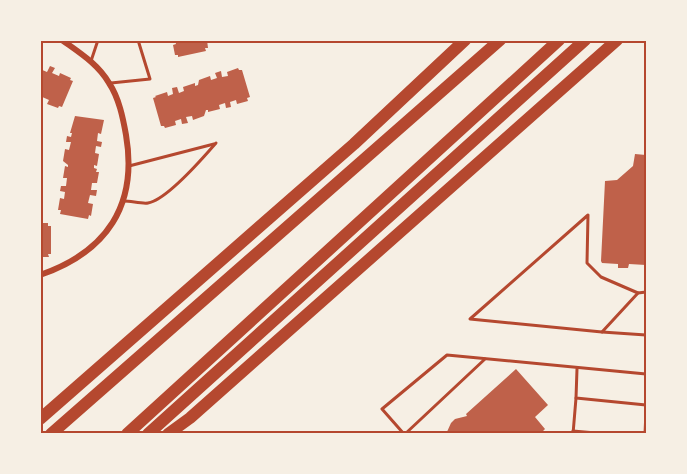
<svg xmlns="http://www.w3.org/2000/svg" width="687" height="474" viewBox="0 0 687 474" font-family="'Work Sans',sans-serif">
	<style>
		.building { fill: #bf614a }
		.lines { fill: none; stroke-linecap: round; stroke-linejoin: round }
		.service { stroke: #b5482f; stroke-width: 3 }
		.minor { stroke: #b5482f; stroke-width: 6 }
		.motorway { stroke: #b5482f; stroke-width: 12 }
		.neatline { fill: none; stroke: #b5482f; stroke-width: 2 }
	</style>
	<rect width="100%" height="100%" fill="#f6efe4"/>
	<g class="building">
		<path d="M175,40H207L208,48H205L206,51L178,57V55H175L173,45L176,44Z"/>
		<path d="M50,66L55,68L52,73L59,76L60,73L71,78L70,80L73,81L62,107L59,106L58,108L47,104L49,100L40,96V69L47,72Z"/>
		<path d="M238,68L239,70H242L250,97L247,98L248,101L237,104L236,100L230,102L231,107L226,108L225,103L219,105L220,109L208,112V110H206L204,116L193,120L192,116L186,117L188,123L182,124L181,119L175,121L176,125L165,128L164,126H161L153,98L156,97L155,96L167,92L168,96L173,94L172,88L177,87L179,93L184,91L183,87L195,83V86L198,85L199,80L210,76L211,80L217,78L215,73L221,71L222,77L228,76L227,72Z"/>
		<path d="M75,116L104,120L101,134L98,133L97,141L102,142L101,147L96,146L95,153L99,154L97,166L94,165V168L97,169L96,172H99L97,183H92L91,190H97L96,196L90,195L88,203L93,204L91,216L89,215L88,219L60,214L61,210H58L60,198L64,199L65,192L60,191L61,186H66L67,178H63L65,166L68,167V165L63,161L65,149L69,150L71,142H66L67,136L71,137L72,133H70Z"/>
		<path d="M635,154L646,155V265L629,264L628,268H618V264L602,263L601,261L605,181L617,180L633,166Z"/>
		<path d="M40,223H48V226H51V254H48L49,257H40Z"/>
		<path d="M516,369L548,405L535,417L545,429L540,434H446L451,423L455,419L467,416L466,414Z"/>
	</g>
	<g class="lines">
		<g class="service">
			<path d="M91,61L98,40"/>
			<path d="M111,83L150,79L138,40"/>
			<path d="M129,166L214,144"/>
			<path d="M124,201C131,201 142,204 148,203C167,200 203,158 216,143"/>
			<path d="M646,292L638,293L602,332L646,335"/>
			<path d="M602,332L470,319L588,215L587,263L601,277L638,293"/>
			<path d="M577,369L576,398L646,405"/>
			<path d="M573,431L607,434"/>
			<path d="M404,434L382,409L447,355L646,374"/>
			<path d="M405,434L485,359"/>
			<path d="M573,434L576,398"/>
			<path d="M645,434L646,411"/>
		</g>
		<path class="minor" d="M40,275C107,252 138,205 126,135C123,118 119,98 109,83C98,64 80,53 62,40"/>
		<g class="motorway">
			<path d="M40,419L354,144L465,40"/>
			<path d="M51,434L500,40"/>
			<path d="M127,434L559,40"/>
			<path d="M148,434L585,40"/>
			<path d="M168,434L190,418L617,40"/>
		</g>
	</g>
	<rect width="687" height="474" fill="none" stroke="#f6efe4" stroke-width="84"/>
	<rect x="42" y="42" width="603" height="390" class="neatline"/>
</svg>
